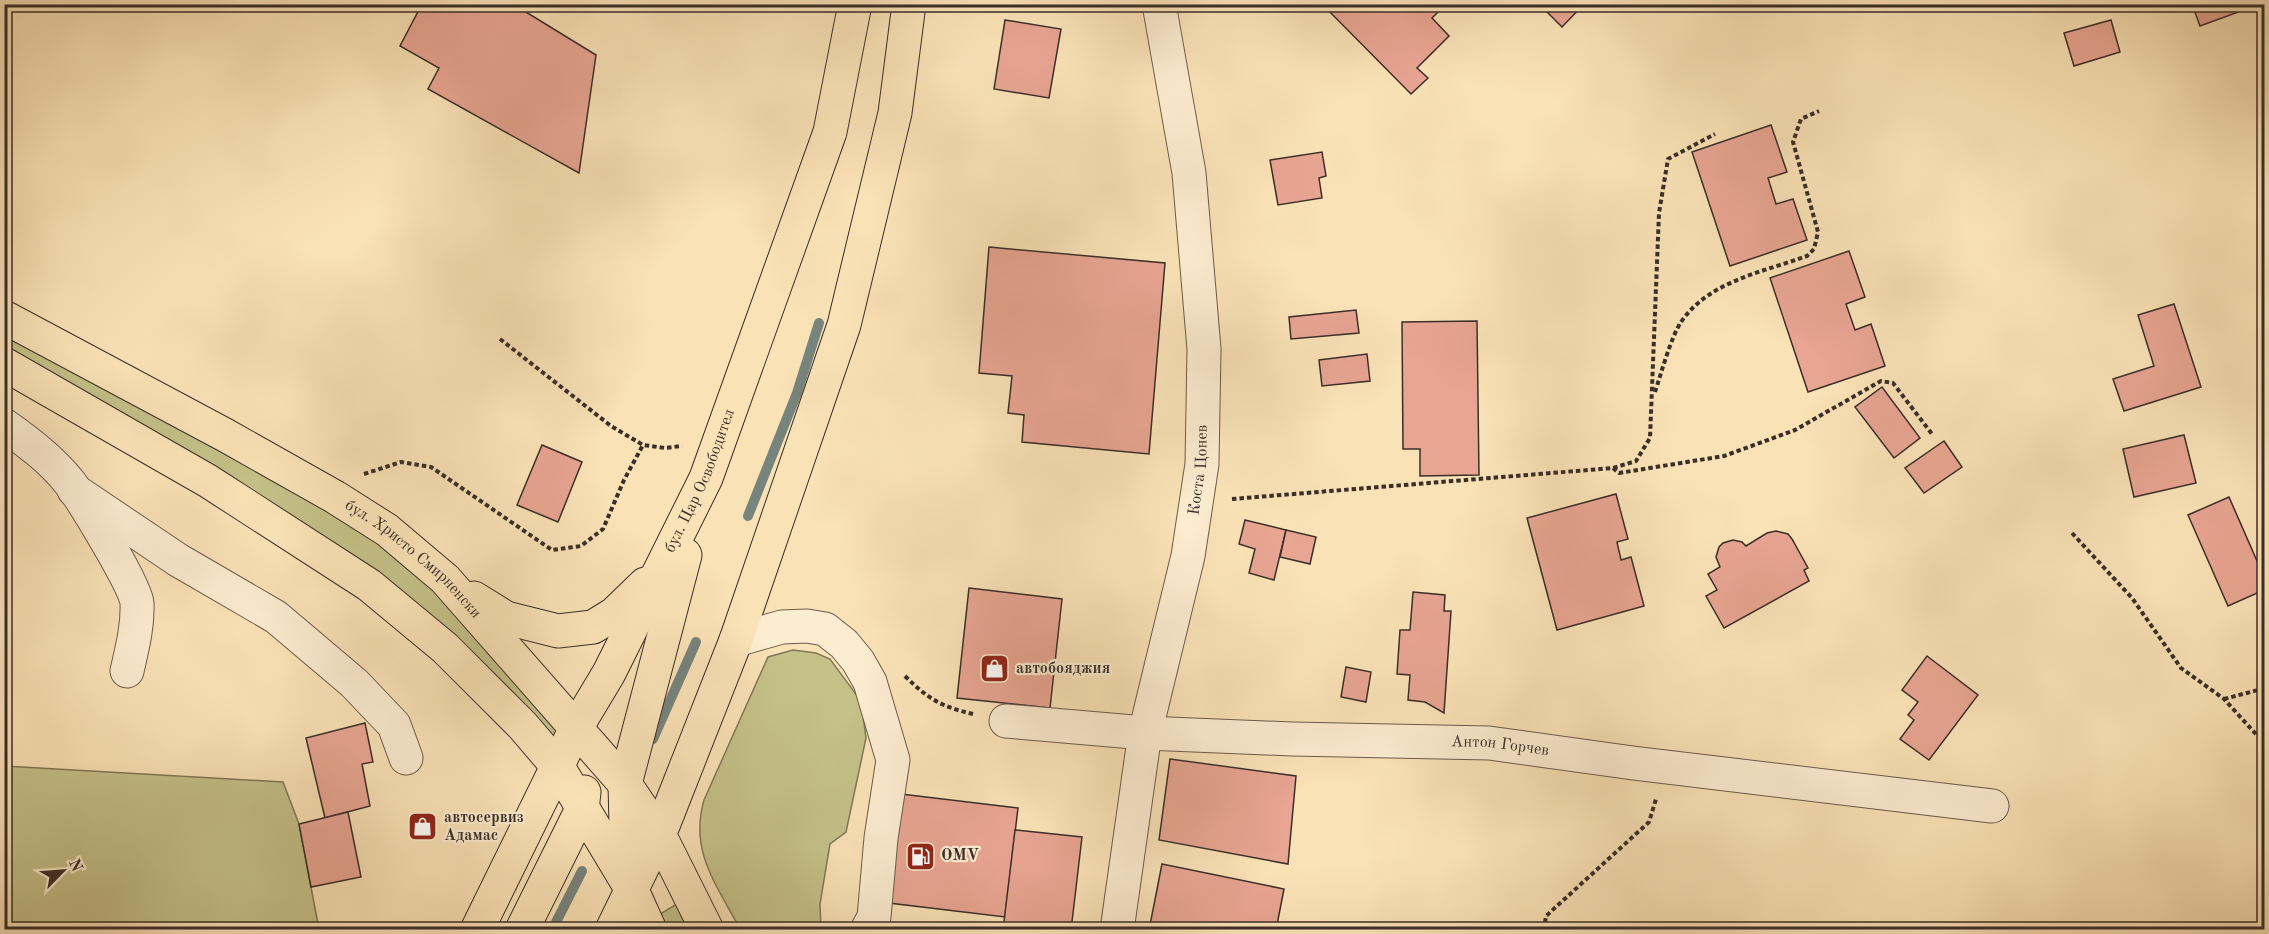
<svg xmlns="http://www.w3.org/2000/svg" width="2269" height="934" viewBox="0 0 2269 934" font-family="'Old Standard TT',serif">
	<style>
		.green { fill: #c5c189; stroke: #807858; stroke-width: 1.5 }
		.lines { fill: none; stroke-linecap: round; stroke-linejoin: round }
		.stream { stroke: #77847d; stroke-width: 10 }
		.building { fill: #e8a592; stroke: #3a2e28; stroke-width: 1.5 }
		.minor-casing { stroke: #6a5b4c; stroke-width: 35 }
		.major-casing { stroke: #3a2e28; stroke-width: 35 }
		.path { stroke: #3a2e28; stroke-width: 4; stroke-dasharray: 4.5 3; stroke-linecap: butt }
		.minor { stroke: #fcecd0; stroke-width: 33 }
		.major { stroke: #fae2b7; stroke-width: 33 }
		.labels { text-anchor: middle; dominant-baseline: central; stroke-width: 4.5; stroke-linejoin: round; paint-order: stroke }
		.street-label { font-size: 16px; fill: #3a2e28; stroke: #fcecd0 }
		.poi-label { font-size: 16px; font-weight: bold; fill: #3a2e28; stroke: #fcecd0; text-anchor: start }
	</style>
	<rect width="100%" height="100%" fill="#fae2b7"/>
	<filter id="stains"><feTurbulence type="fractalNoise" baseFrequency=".00333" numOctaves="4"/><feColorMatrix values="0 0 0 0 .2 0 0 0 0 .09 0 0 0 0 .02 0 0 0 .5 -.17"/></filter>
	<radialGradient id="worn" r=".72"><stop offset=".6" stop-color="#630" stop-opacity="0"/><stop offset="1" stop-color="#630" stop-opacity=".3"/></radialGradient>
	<g class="green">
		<path d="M5,317L387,530L576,728L558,767L445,648L5,364Z"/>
		<path d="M793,650L816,653L830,659L861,701L866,738L846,832L830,844L820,904L821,929H740C717,885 689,852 704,800L768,657Z"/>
		<path d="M4,766L283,782L299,824L319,929H5Z"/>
		<path d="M690,896L707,929H650L647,922Z"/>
	</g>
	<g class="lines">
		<g class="stream">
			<path d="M748,516L797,393L819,323"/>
			<path d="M653,739L696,642"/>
			<path d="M552,930L582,871"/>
		</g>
	</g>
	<g class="building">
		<path d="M422,4H513L596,55L579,173L428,89L439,68L400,46Z"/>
		<path d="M1322,4H1446L1432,18L1449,36L1417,68L1428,78L1411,94Z"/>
		<path d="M1539,4H1584L1562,27Z"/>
		<path d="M2192,4H2260L2200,26Z"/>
		<path d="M1005,20L1061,29L1049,98L994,89Z"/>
		<path d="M2111,20L2120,52L2074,66L2064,33Z"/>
		<path d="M1771,125L1787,172L1768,178L1776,204L1793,199L1807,240L1730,266L1692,152Z"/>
		<path d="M1322,152L1326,176L1319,178L1322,198L1278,205L1270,160Z"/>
		<path d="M989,247L1165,263L1149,454L1022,442L1024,415L1008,413L1012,376L979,373Z"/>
		<path d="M1849,251L1865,297L1846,304L1855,330L1871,324L1885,366L1808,392L1770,278Z"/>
		<path d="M2174,304L2201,387L2124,411L2113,379L2154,366L2138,315Z"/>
		<path d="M1356,310L1359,333L1291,339L1289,317Z"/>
		<path d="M1477,321L1479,475L1420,476V449H1403L1402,322Z"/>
		<path d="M1367,354L1370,381L1322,386L1319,360Z"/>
		<path d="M1882,387L1920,438L1894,458L1855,407Z"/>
		<path d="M2184,435L2196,483L2134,497L2123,449Z"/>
		<path d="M1944,441L1962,467L1924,493L1905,468Z"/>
		<path d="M542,445L582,462L558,522L517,505Z"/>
		<path d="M1616,494L1628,539L1617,542L1621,560L1631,557L1644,606L1557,630L1527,518Z"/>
		<path d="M2229,497L2264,577V590L2228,606L2188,515Z"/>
		<path d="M1245,520L1286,530L1274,580L1249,573L1255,549L1239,544Z"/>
		<path d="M1286,530L1316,537L1310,564L1280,557Z"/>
		<path d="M1776,531L1788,534L1792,539L1808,568L1804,570L1809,581L1724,628L1706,596L1717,590L1708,574L1720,567L1716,557L1719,547L1723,543L1733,540L1742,542L1746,546L1767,533Z"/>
		<path d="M969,588L1062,599L1050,708L957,698Z"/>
		<path d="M1413,592L1445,595L1444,611H1451L1444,713L1425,702L1408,700L1410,675L1397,674L1400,630H1410Z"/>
		<path d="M1927,656L1978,695L1929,760L1900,739L1914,720L1908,715L1918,702L1902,690Z"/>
		<path d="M1346,667L1371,672L1366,702L1341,697Z"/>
		<path d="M365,723L373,762L362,764L370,806L325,818L306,738Z"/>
		<path d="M1170,759L1296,776L1288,864L1159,840Z"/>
		<path d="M901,794L1018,808L1005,917L889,903Z"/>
		<path d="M348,812L361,877L311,887L299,824Z"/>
		<path d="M1015,830L1082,837L1071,930H1003Z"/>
		<path d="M1162,864L1284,889L1276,930H1149Z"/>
	</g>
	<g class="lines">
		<defs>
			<g id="minor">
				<path d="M4,425C28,442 52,460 70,483C82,499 137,588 137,603C138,626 132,649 127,671"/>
				<path d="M74,490L178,560L276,617L354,683L394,725L406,758"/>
				<path d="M736,640L782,627L807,626L825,629L844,644L858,661L870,682L893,760L881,838L874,917L867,930"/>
				<path id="s1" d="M1006,721L1145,733L1292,739L1489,743L1633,763L1992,806"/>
				<path id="s2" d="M1117,930L1145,733L1188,556L1202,464L1204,349L1189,173L1159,4"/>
			</g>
			<g id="major">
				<path id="s3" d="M4,317L225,435L335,497L387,530L445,579L625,784L659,834L707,930"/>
				<path d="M4,364L208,481L369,585L445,648L523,726L558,767L632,890L650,930"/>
				<path d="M474,598L506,618L558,631L593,627L614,614L645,584"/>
				<path d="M631,882L626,826L625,784L685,555"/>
				<path id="s4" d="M477,930L576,728L609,673L706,478L830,132L855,4"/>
				<path d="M522,930L582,809L584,792"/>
				<path d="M612,930L664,823L736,640L844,325L895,113L909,4"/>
			</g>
		</defs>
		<use href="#minor" class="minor-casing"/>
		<use href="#major" class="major-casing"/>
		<g class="path">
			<path d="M500,339L611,426L643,445L665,448L682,446"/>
			<path d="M1655,392C1661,374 1671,337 1681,322C1709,281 1763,272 1807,256L1814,249L1818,232L1793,142L1801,119L1819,111"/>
			<path d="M1613,468L1619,473L1724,456L1795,430L1881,381L1893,383L1932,434"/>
			<path d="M364,474L401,462L431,467L552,550L581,546L603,529L624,480L643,445"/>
			<path d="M1232,499L1613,468L1636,461L1650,438L1659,213L1668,159L1715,134"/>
			<path d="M2072,533L2132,598L2181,668L2224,699L2264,743"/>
			<path d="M905,676C928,699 942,707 973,714"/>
			<path d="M2224,699L2258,690L2264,682"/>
			<path d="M1544,930L1546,916L1649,822L1656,799"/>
		</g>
		<use href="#minor" class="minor"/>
		<use href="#major" class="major"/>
	</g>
	<defs>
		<symbol id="shop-square" viewBox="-11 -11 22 22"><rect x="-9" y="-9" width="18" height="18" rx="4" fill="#8f2418" stroke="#fcecd0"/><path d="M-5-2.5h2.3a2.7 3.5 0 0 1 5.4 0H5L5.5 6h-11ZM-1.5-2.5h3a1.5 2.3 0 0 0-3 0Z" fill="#fff"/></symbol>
		<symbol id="fuel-square" viewBox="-11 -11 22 22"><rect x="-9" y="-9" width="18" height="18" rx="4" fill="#8f2418" stroke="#fcecd0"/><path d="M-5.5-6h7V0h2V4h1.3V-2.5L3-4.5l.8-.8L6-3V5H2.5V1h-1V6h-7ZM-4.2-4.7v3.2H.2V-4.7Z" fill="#fff"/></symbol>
	</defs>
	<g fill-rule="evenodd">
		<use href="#shop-square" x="978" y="652" width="33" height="33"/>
		<use href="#shop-square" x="406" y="810" width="33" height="33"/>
		<use href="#fuel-square" x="904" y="840" width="33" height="33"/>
	</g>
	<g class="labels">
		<g class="street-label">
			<text stroke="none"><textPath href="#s2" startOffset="468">Коста Цонев</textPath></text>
			<text stroke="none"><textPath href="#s4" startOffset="502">бул. Цар Освободител</textPath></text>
			<text stroke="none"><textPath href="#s3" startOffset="477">бул. Христо Смирненски</textPath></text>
			<text stroke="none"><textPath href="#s1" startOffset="495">Антон Горчев</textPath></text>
		</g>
		<g class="poi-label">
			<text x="1016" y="669">автобояджия</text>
			<text x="444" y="818">автосервиз<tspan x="444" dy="18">Адамас</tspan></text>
			<text x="941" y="856">OMV</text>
		</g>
	</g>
	<rect width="2269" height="934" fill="none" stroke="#fae2b7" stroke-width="24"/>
	<rect x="6" y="6" width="2257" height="922" fill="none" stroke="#3a2e28" stroke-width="3"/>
	<rect x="12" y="12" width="2245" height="910" fill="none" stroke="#3a2e28" stroke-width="1.5"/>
	<g transform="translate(63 871) rotate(65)" stroke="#fcecd0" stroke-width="4.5" paint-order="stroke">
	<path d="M0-4.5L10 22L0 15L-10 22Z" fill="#3a2e28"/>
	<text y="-9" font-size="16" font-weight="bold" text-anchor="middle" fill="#3a2e28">N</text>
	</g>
	<rect width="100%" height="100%" filter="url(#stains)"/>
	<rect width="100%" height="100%" fill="url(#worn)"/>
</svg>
